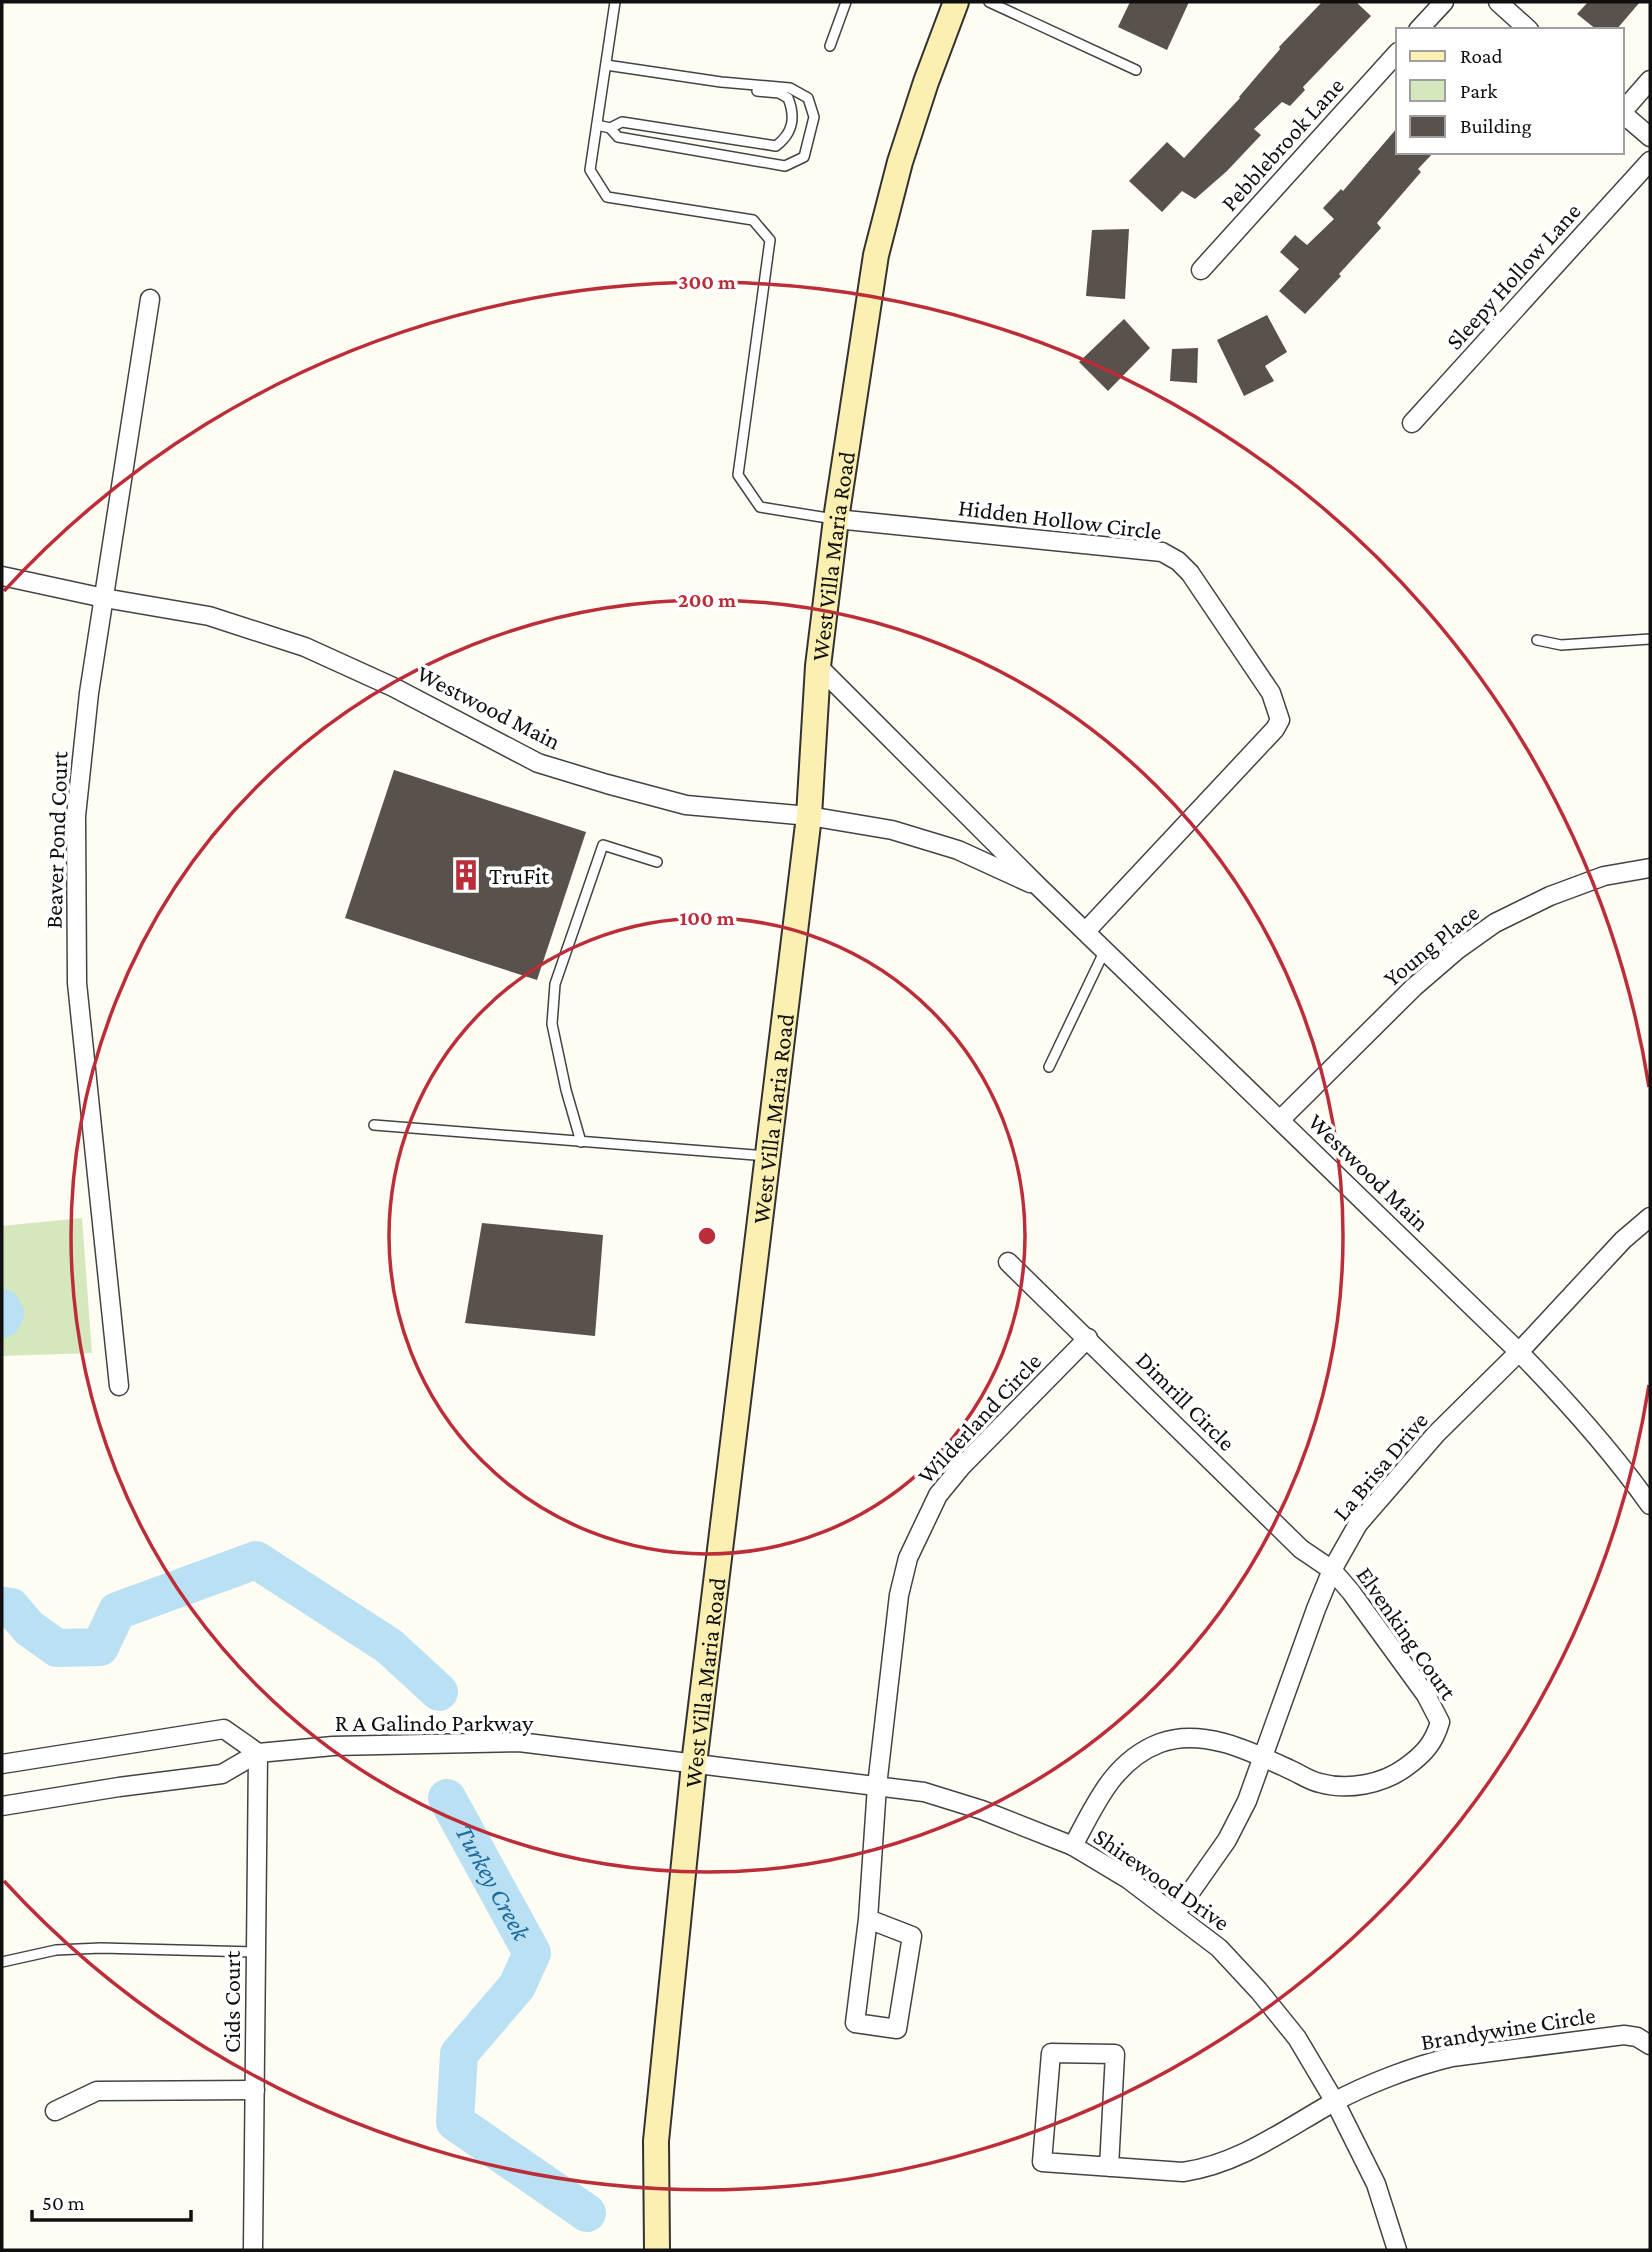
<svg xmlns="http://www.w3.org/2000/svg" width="1652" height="2252" viewBox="0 0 1652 2252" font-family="'Crimson Pro',serif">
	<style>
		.green { fill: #d5e8bd }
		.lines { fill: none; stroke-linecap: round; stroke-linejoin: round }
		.river { stroke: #bae0f4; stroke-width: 38 }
		.building { fill: #58514c }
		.lane-casing { stroke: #434343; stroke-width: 12 }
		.street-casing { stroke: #434343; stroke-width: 21 }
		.secondary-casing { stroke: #323232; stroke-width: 28 }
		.lane { stroke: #fff; stroke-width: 9 }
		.street { stroke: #fff; stroke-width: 18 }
		.secondary { stroke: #fbf0b1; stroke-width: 24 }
		.ring { fill: none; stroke: #bb2d38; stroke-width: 3.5 }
		.labels { text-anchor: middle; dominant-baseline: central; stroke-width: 7; stroke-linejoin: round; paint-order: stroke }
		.street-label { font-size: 24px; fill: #101010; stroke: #fff }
		.poi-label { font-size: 24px; fill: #101010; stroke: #fff; text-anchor: start }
		.water-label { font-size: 26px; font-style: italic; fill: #1d6a9d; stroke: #fff }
		.centre { fill: #bb2d38; stroke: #fff; stroke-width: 3.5 }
		.ring-label { font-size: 21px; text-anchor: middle; font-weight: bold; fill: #bb2d38; stroke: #fff; stroke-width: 7; stroke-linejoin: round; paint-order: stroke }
	</style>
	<rect width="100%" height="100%" fill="#fefcf3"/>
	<path class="green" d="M82,1218L92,1353L2,1356V1226Z"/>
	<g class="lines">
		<g class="river">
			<path d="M2,1308L5,1314L2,1319"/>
			<path d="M2,1606L11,1607L29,1628L57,1648L100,1647L117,1611L256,1560L389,1646L439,1692"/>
			<path id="s1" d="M447,1798L532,1953L517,1986L459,2054L455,2122L587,2213"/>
		</g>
	</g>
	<g class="building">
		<path d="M1130,2H1189L1167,50L1118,27Z"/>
		<path d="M1322,2H1356L1371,16L1303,87L1305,90L1290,106L1282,102L1254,129L1261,135L1227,171L1195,199L1182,191L1162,212L1129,181L1167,142L1184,158L1240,98L1239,97L1280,49L1279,47Z"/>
		<path d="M1588,2H1640L1616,30H1597L1577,14Z"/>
		<path d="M1398,127V152H1434L1418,169L1421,172L1377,223L1381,228L1339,274L1341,276L1305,314L1279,291L1299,269L1280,252L1295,235L1307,245L1334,219L1323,208L1341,189L1343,191Z"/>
		<path d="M1129,229L1125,299L1086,296L1092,230Z"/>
		<path d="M1267,315L1287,352L1265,366L1274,381L1244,396L1217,340Z"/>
		<path d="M1124,319L1150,348L1108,391L1079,362Z"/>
		<path d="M1198,348L1197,383L1170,381L1172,349Z"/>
		<path d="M394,770L586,832L537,980L345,918Z"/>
		<path d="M482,1223L603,1235L595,1336L465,1323Z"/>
	</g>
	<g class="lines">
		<defs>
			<g id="lane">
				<path d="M615,2L590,170L607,197L753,220L770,240L738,475L760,507L834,519"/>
				<path d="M989,2L1136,70"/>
				<path d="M830,46L846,2"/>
				<path d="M597,125L610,128L618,137L785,166L804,157L814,117L808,98L790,88L721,82L606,65"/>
				<path d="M610,128L622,122L776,146C793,133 796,118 788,98L779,93L757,91"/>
				<path d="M1537,640L1561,645L1650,639"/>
				<path d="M1049,1067L1105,950"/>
				<path d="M374,1125L767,1156"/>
				<path d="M581,1142L566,1090L552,1024L555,984L603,845L657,862"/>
				<path d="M2,1962L56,1950L101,1948L255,1952"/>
			</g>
			<g id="street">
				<path d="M1498,2L1529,30"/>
				<path d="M1418,30L1444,2"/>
				<path d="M1622,112L1650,80"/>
				<path d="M1622,113L1650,137"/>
				<path d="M1201,270L1398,52"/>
				<path d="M1412,423L1650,161"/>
				<path d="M836,519L1162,552L1178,561L1190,573L1271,693L1280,720L1275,729L1086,931"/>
				<path d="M2,576L104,598L209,616L305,647L393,687L538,763L607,784L686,805L809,816L892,830L958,850L1030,883"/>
				<path d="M818,666L1039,887L1519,1352C1566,1400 1611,1450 1650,1505"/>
				<path d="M1280,1120L1414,987L1457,950L1495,923L1550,896L1604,876L1650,868"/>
				<path d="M1008,1262L1301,1549L1332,1570L1351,1592L1426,1695L1440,1722C1434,1743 1424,1754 1406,1767C1383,1784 1348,1791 1320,1783C1310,1781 1300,1774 1291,1770C1252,1752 1203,1727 1160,1743C1113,1761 1095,1805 1073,1846"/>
				<path d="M119,1386L77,983L76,816L89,693L150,299"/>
				<path d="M2,1764L224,1729L258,1753"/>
				<path d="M2,1806L119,1787L222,1774L258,1753L333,1746L519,1742L924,1792L982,1810L1073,1846L1128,1879L1219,1948L1259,1991L1297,2038L1335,2102L1376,2184L1397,2250"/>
				<path d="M1175,1914L1227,1840L1247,1801L1316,1609L1332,1570L1358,1524L1436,1434L1519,1352L1623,1240L1650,1217"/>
				<path d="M868,1919L912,1936L897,2029L855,2023L868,1919L877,1786L899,1595L908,1558L938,1495L961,1467L1088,1338"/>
				<path d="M55,2111L97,2091L255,2090"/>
				<path d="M1109,2167L1115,2054L1051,2053L1042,2162L1183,2172C1239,2164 1284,2130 1332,2103C1367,2084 1414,2066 1452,2057L1624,2035L1637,2037L1650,2045"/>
				<path d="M253,2250L258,1753"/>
			</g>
			<g id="secondary">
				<path id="s2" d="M657,2250L656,2141L694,1764L809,816L818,666L836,519L876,255L900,162L926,82L956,2"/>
			</g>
		</defs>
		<use href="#lane" class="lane-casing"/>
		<use href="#street" class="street-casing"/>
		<use href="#secondary" class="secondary-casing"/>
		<use href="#lane" class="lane"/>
		<use href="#street" class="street"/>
		<use href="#secondary" class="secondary"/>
	</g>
	<g class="ring">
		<circle cx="707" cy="1236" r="318"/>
		<circle cx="707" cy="1236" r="636"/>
		<path d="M1649 1385A954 954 0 0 1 4 1881M4 591A954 954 0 0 1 1649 1087"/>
	</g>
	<defs>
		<symbol id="building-bare" viewBox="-9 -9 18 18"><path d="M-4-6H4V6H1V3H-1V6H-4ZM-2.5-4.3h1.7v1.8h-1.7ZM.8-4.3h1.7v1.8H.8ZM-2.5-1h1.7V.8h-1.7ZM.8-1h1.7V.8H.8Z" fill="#bb2d38" stroke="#fff" stroke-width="2.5" paint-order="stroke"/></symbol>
	</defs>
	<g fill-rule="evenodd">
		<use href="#building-bare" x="444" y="853" width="44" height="44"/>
	</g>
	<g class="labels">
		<g class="street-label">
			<text transform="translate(1282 144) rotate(-48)">Pebblebrook Lane</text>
			<text transform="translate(1513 276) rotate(-48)">Sleepy Hollow Lane</text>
			<text transform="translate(1060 519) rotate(7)">Hidden Hollow Circle</text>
			<text stroke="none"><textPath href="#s2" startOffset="1704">West Villa Maria Road</textPath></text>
			<text transform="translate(489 707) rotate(27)">Westwood Main</text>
			<text transform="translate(56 840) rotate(-88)">Beaver Pond Court</text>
			<text transform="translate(1431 945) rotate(-39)">Young Place</text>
			<text stroke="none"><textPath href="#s2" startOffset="1138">West Villa Maria Road</textPath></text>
			<text transform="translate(1369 1172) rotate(44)">Westwood Main</text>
			<text transform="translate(1186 1401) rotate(45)">Dimrill Circle</text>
			<text transform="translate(979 1418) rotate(-47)">Wilderland Circle</text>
			<text transform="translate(1380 1466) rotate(-50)">La Brisa Drive</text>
			<text transform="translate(1407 1633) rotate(55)">Elvenking Court</text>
			<text stroke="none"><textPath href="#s2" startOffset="570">West Villa Maria Road</textPath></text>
			<text x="434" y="1722">R A Galindo Parkway</text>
			<text transform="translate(1162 1879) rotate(35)">Shirewood Drive</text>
			<text transform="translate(231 2002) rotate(-90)">Cids Court</text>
			<text transform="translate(1508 2028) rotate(-9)">Brandywine Circle</text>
		</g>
		<g class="poi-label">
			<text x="489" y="875">TruFit</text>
		</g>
		<g class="water-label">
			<text stroke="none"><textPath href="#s1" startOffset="96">Turkey Creek</textPath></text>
		</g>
	</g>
	<circle cx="707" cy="1236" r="10" class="centre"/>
	<g class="ring-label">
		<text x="707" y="289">300 m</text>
		<text x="707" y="607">200 m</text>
		<text x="707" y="925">100 m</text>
	</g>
	<rect width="1652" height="2252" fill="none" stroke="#101010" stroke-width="7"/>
	<rect x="1396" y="28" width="228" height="126" fill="#ffffff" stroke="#9f9f9f" stroke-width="2"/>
	<rect x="1410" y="51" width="35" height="10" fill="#fbf0b1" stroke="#9f9f9f" stroke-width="2"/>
	<text x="1460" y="63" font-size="21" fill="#101010">Road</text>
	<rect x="1410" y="80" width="35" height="21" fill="#d5e8bd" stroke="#9f9f9f" stroke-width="2"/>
	<text x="1460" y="98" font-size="21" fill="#101010">Park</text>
	<rect x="1410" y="116" width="35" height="21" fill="#58514c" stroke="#9f9f9f" stroke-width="2"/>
	<text x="1460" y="133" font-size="21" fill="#101010">Building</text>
	<path d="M32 2210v10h159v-10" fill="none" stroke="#101010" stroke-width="3.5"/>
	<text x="42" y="2210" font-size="21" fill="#101010" stroke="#ffffff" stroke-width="5" paint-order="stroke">50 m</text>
</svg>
